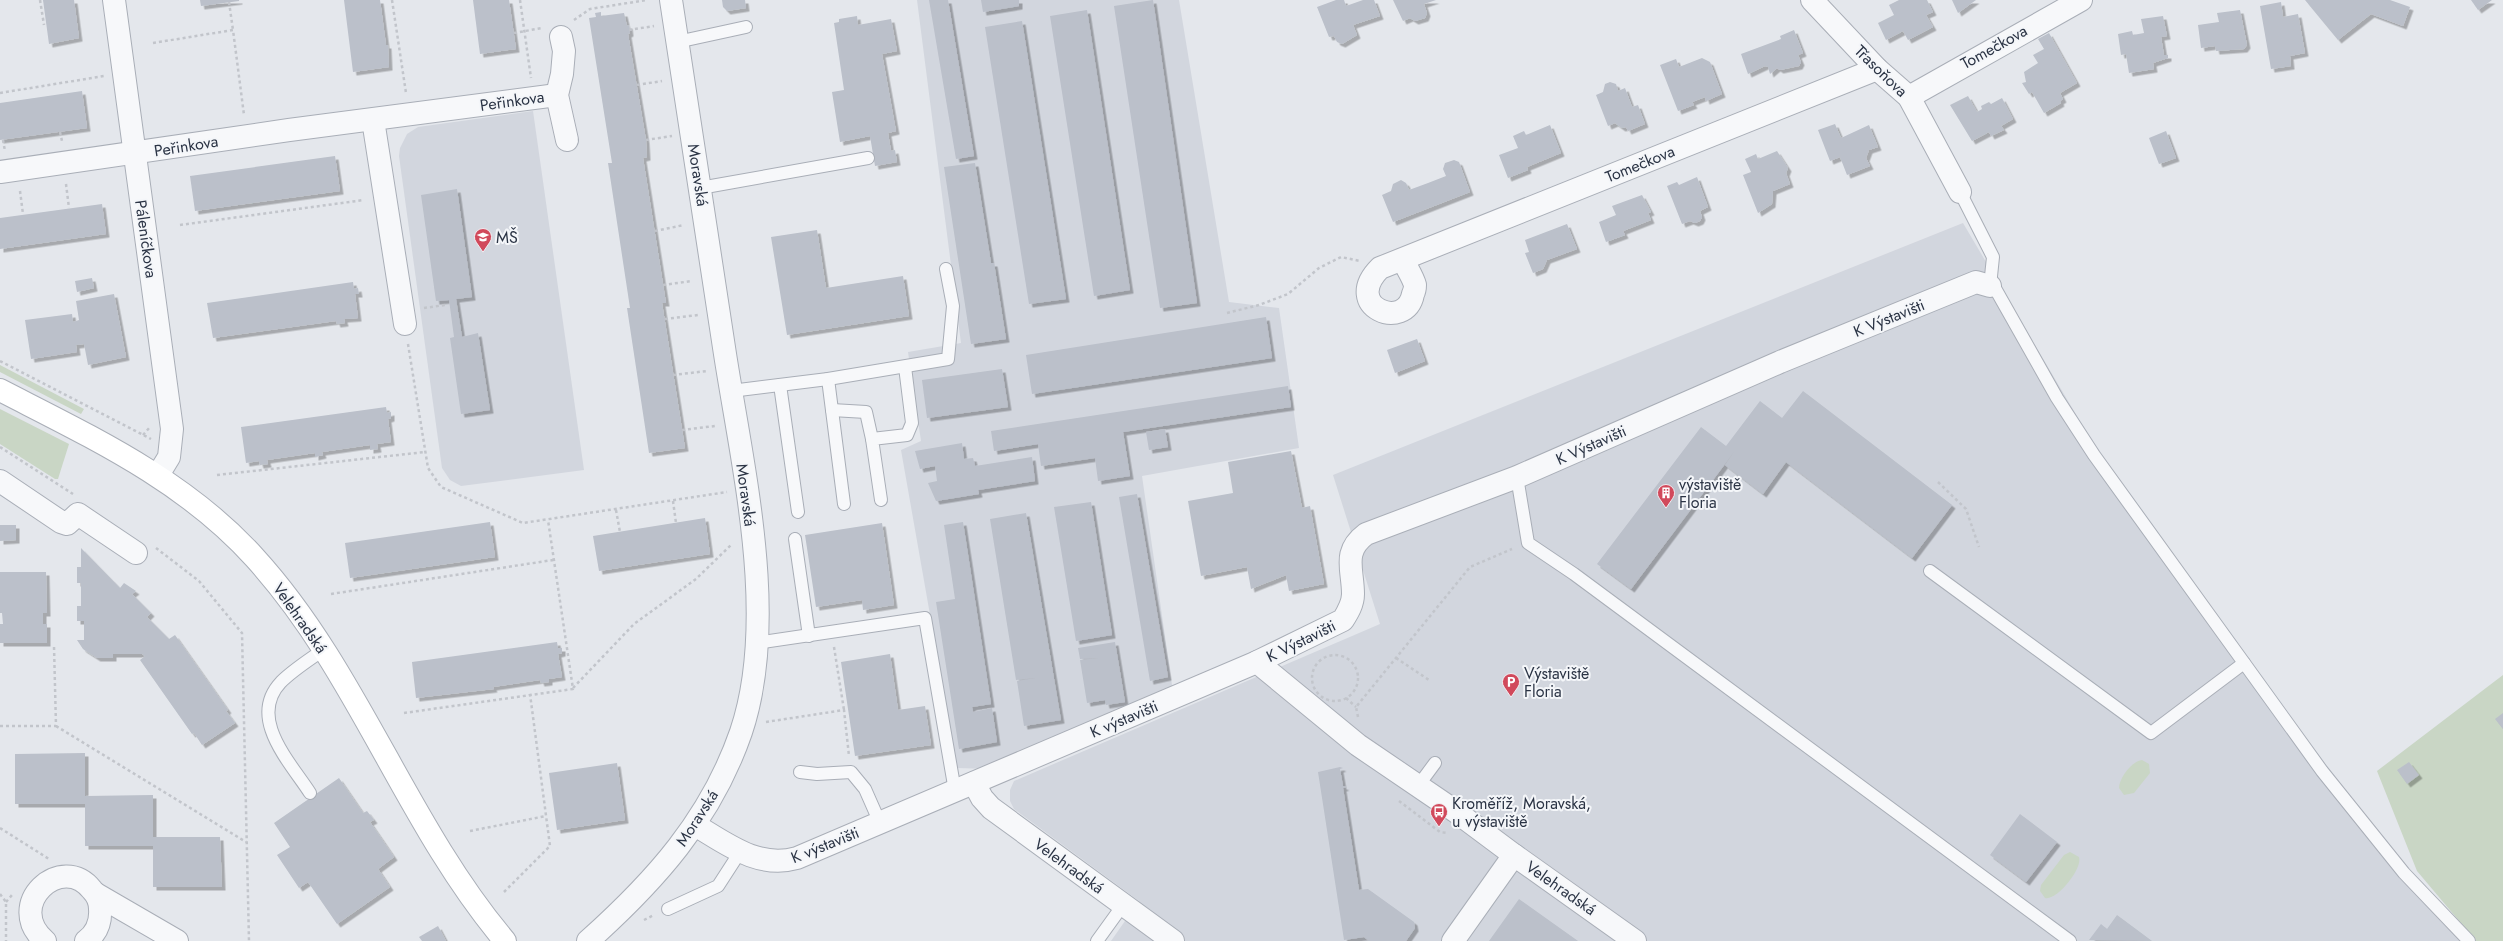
<svg xmlns="http://www.w3.org/2000/svg" width="2503" height="941" viewBox="0 0 2503 941" font-family="Jost,sans-serif">
	<style>
		.built { fill: #d2d6de }
		.green { fill: #c9d6c5 }
		.building { fill: #bbc0ca; filter: url(#shadow) }
		.lines { fill: none; stroke-linecap: round; stroke-linejoin: round }
		.lane-casing { stroke: #a9aeb7; stroke-width: 14 }
		.street-casing { stroke: #a9aeb7; stroke-width: 24 }
		.secondary-casing { stroke: #a9aeb7; stroke-width: 24 }
		.path { stroke: #c2c5cb; stroke-width: 2.5; stroke-dasharray: 3 3; stroke-linecap: butt }
		.lane { stroke: #f7f8fa; stroke-width: 12 }
		.street { stroke: #f7f8fa; stroke-width: 22 }
		.secondary { stroke: #fff; stroke-width: 22 }
		.labels { text-anchor: middle; dominant-baseline: central; stroke-width: 4; stroke-linejoin: round; paint-order: stroke }
		.street-label { font-size: 16px; fill: #2b3445; stroke: #f4f6f9 }
		.poi-label { font-size: 16px; fill: #2b3445; stroke: #f4f6f9; text-anchor: start }
	</style>
	<defs>
		<filter id="shadow"><feDropShadow dx="3.5" dy="3.5" stdDeviation="0" flood-color="#0004"/></filter>
	</defs>
	<rect width="100%" height="100%" fill="#e4e7ec"/>
	<g class="built">
		<path d="M917,0H1179L1229,302L1279,308L1299,448L1142,476L1173,692L990,769L957,768L901,450L921,441L908,352L961,343Z"/>
		<path d="M533,111L584,470L461,486L450,480L442,468L399,156L400,148L407,134L418,127Z"/>
		<path d="M1963,223L2097,450L2285,711L2461,941H1111L1139,901L1014,809L1010,801V790L1014,781L1380,624L1333,475Z"/>
	</g>
	<g class="green">
		<path d="M0,365L84,409L81,414L0,372Z"/>
		<path d="M0,409L69,444L58,479H55L0,444Z"/>
		<path d="M2503,675V941H2476L2417,871L2377,771Z"/>
		<path d="M2142,760L2149,764L2150,773L2134,793L2124,795L2119,788C2119,778 2132,761 2142,760Z"/>
		<path d="M2070,852L2079,857C2083,868 2057,901 2045,898L2040,891L2041,885L2064,855Z"/>
	</g>
	<g class="building">
		<path d="M43,0H74L79,38L49,44Z"/>
		<path d="M200,0H239V1L201,6Z"/>
		<path d="M344,0H380L386,45H388L389,67L353,72Z"/>
		<path d="M473,0H509L516,49L480,54Z"/>
		<path d="M722,0H745L746,8L727,11L723,7Z"/>
		<path d="M929,0H948L974,156L956,159Z"/>
		<path d="M981,0H1019V6L983,12Z"/>
		<path d="M1153,0L1197,303L1160,308L1114,6Z"/>
		<path d="M1336,0H1344L1346,6L1363,0H1374L1380,16L1353,25L1357,35L1342,44L1337,42L1334,36L1329,37L1317,7Z"/>
		<path d="M1393,0H1436L1424,4L1427,13L1425,18L1415,21L1410,18L1403,21Z"/>
		<path d="M1899,0H1927L1933,12L1926,15L1933,27L1908,40L1903,31L1886,40L1878,23L1894,15L1889,5Z"/>
		<path d="M1952,0H1976L1958,13Z"/>
		<path d="M2305,0H2390L2410,7L2403,26L2371,14L2338,40Z"/>
		<path d="M2471,0H2492L2478,10Z"/>
		<path d="M2281,2L2283,17L2298,14L2305,53L2290,56L2291,66L2271,69L2260,6Z"/>
		<path d="M1087,10L1130,290L1094,296L1050,16Z"/>
		<path d="M2240,10L2247,45L2244,49L2216,51L2215,46L2201,48L2198,25L2219,22L2217,13Z"/>
		<path d="M601,12V16L624,13L627,26L629,25L630,33L628,34L646,140L647,157L643,158L666,303H662L685,448L649,453L627,308H630L608,163H612L589,18L596,17L595,13Z"/>
		<path d="M857,16L858,25L891,19L897,51L882,54L896,131L888,133L891,151L895,150L897,162L875,166L870,136L840,142L832,92L844,90L834,23L839,22V19Z"/>
		<path d="M2163,16L2167,36L2161,37L2164,55H2168V58L2153,63L2154,69L2129,73L2126,54L2121,55L2118,34L2132,31L2133,35L2144,33L2141,19Z"/>
		<path d="M1022,21L1066,299L1029,304L985,27Z"/>
		<path d="M1794,30L1803,53L1798,55L1801,62L1799,66L1780,70L1777,68L1770,74L1768,67L1765,66L1748,74L1741,54L1781,39L1780,36Z"/>
		<path d="M2049,33L2077,83L2060,93L2063,99L2060,101L2061,103L2044,113L2032,92L2029,94L2022,83L2026,82L2024,72L2038,63L2033,55L2044,49L2038,39Z"/>
		<path d="M1702,58L1710,62L1722,94L1706,101L1705,97L1692,102L1694,105L1678,111L1660,65L1676,59L1679,67Z"/>
		<path d="M1610,82L1616,84L1618,91L1625,88L1632,107L1638,105L1645,124L1628,131L1626,127L1622,128L1615,123L1608,126L1596,95L1603,92L1605,84Z"/>
		<path d="M82,91L87,128L0,140V103Z"/>
		<path d="M1968,96L1977,112L1982,109L1981,106L1989,102L1991,104L2002,98L2013,119L2001,126L2004,130L1991,136L1989,132L1972,141L1950,105Z"/>
		<path d="M1835,124L1841,138L1869,125L1878,147L1869,150L1866,158L1870,166L1847,175L1840,157L1830,161L1818,130Z"/>
		<path d="M1550,125L1561,153L1527,167L1528,170L1508,178L1499,155L1518,148L1513,136L1524,131L1526,135Z"/>
		<path d="M2166,131L2176,158L2159,164L2149,138Z"/>
		<path d="M1777,151L1788,168L1786,173L1790,184L1773,191L1772,204L1758,213L1743,175L1751,172L1745,159L1756,154L1758,159Z"/>
		<path d="M335,156L340,191L195,211L190,176Z"/>
		<path d="M1454,160L1459,162L1470,192L1393,222L1382,195L1391,191L1393,184L1401,180L1406,183L1409,190L1428,183L1446,176L1443,169L1445,163Z"/>
		<path d="M975,163L991,263H994L1006,339L971,344L944,167Z"/>
		<path d="M1697,177L1708,207L1700,211L1702,217L1700,221L1695,223L1690,221L1682,224L1667,186L1677,182L1679,185Z"/>
		<path d="M457,189L472,297L456,299L462,337L478,333L490,410L461,414L450,338L454,337L449,300L436,301L421,195Z"/>
		<path d="M1642,195L1651,212L1648,213L1651,220L1623,231L1625,235L1606,242L1599,222L1616,215L1612,206Z"/>
		<path d="M102,204L106,234L0,249V218Z"/>
		<path d="M1567,224L1577,249L1547,260L1543,269L1533,273L1525,253L1529,252L1525,240Z"/>
		<path d="M817,230L826,288L903,276L909,316L787,335L771,237Z"/>
		<path d="M92,278L94,288L77,292L75,281Z"/>
		<path d="M353,282L354,289L358,288L359,294H355L358,318L344,319L345,323L337,324L336,321L213,338L207,303Z"/>
		<path d="M114,294L126,357L88,365L84,344L76,345L77,352L31,359L25,320L72,314L73,322L79,320L76,301Z"/>
		<path d="M1266,317L1272,358L1032,394L1026,355Z"/>
		<path d="M1417,339L1425,361L1395,373L1387,350Z"/>
		<path d="M1002,369L1008,407L927,418L922,380Z"/>
		<path d="M1288,386L1291,407L1123,432L1130,476L1098,481L1095,458L1041,466L1038,444L994,451L991,431Z"/>
		<path d="M1803,391L1952,505L1912,558L1786,462L1763,494L1725,465L1734,452L1631,589L1597,564L1701,427L1726,446L1760,401L1782,418Z"/>
		<path d="M386,407L387,413L391,412V418L388,419L391,442L377,444L378,449L370,450V445L322,452L323,455L315,457V453L267,460L268,464L260,465L259,461L246,463L241,427Z"/>
		<path d="M1165,429L1168,447L1149,450L1146,432Z"/>
		<path d="M962,443L964,459L973,458L975,466L1032,457L1035,481L978,490L979,494L936,501L928,483L937,481L935,466L920,469L915,451Z"/>
		<path d="M1291,451L1302,508L1310,506L1324,584L1289,591L1286,575L1251,589L1247,567L1201,576L1188,501L1233,493L1228,462Z"/>
		<path d="M1137,494L1168,677L1150,681L1119,497Z"/>
		<path d="M1091,502L1112,635L1076,641L1054,507Z"/>
		<path d="M1026,513L1061,720L1024,726L1017,681L1035,678L1016,680L990,519Z"/>
		<path d="M705,518L710,554L599,571L593,536Z"/>
		<path d="M490,522L495,557L350,578L345,543Z"/>
		<path d="M963,522L991,704L972,707L973,712L992,708L997,742L959,749L936,602L955,599L944,525Z"/>
		<path d="M882,523L894,605L863,610L862,600L816,607L805,535Z"/>
		<path d="M0,525H16V540L0,541Z"/>
		<path d="M81,548L120,588L124,583L136,591L132,594L151,613L147,617L169,639L175,635L228,710L226,711L235,723L202,745L194,733L192,734L140,660L145,656L142,654H113V658H97L83,649L77,640H84V621H77V606H81V583H77V567H81Z"/>
		<path d="M0,572H46L47,613H43V624H47V643H0V624H3L2,613H0Z"/>
		<path d="M557,642L558,648H562V653L558,654L562,677L549,679V682L541,683L540,680L493,687L494,689L416,698L412,662Z"/>
		<path d="M1115,642L1125,702L1106,705L1105,700L1087,703L1080,660L1098,658L1080,659L1078,648Z"/>
		<path d="M890,654L898,710L925,706L931,745L855,756L841,662Z"/>
		<path d="M2503,713V729L2495,719Z"/>
		<path d="M85,753V796L153,795V837H220L222,887H153V846H85V804H15V754Z"/>
		<path d="M2409,762L2419,775L2407,784L2397,770Z"/>
		<path d="M617,763L625,820L557,830L549,773Z"/>
		<path d="M1340,767L1343,768L1340,769L1343,786L1346,787L1343,788L1359,890L1368,889L1414,922L1415,928L1406,941H1369L1364,937L1344,940L1318,772Z"/>
		<path d="M339,778L363,813L367,811L374,820L370,822L394,857L378,869L390,887L337,924L308,882L299,888L277,855L290,847L274,823Z"/>
		<path d="M2020,814L2057,842L2026,882L1990,855Z"/>
		<path d="M1519,899L1578,941H1489Z"/>
		<path d="M2117,915L2152,941L2089,940L2101,924L2107,929Z"/>
		<path d="M438,926L446,941H422L419,937Z"/>
	</g>
	<g class="lines">
		<defs>
			<g id="lane">
				<path d="M677,42L746,27"/>
				<path d="M700,188L868,158"/>
				<path d="M1960,192L1993,257L1990,286L1996,290L2057,398L2094,455L2322,771L2404,873L2469,941"/>
				<path d="M828,379L844,504"/>
				<path d="M780,385L798,512"/>
				<path d="M731,391L828,379L948,359L953,306L946,269"/>
				<path d="M832,410L866,412L872,439"/>
				<path d="M1517,477L1528,543L1574,574L2070,941"/>
				<path d="M881,500L872,439L907,435L912,423L905,367"/>
				<path d="M795,539L809,636"/>
				<path d="M1930,571L2151,733L2244,663"/>
				<path d="M756,643L925,618L955,791"/>
				<path d="M800,772L817,774L851,772L865,789L880,823"/>
				<path d="M1418,786L1435,763"/>
				<path d="M310,793C290,762 247,718 281,682C293,670 309,660 323,650"/>
				<path d="M668,909L718,886L740,852"/>
				<path d="M1097,941L1123,905"/>
			</g>
			<g id="street">
				<path d="M114,0L172,429L169,457L158,475"/>
				<path d="M1812,0L1877,69L1909,97L1960,192"/>
				<path d="M561,37L564,51L562,74L557,95L567,140"/>
				<path d="M1909,97L2081,0"/>
				<path d="M373,120L405,324"/>
				<path d="M0,172L289,130L557,95"/>
				<path d="M1403,260C1406,267 1413,277 1415,285C1415,288 1414,292 1413,294C1406,332 1341,307 1380,268L1877,69"/>
				<path d="M0,481L61,522L67,524L78,514L136,553"/>
				<path d="M1257,662L1343,620C1348,612 1353,604 1353,594C1353,569 1342,552 1366,534L1517,477L1780,362L1976,282L1990,286"/>
				<path d="M974,783L982,798L991,808L1173,941"/>
				<path d="M695,825C727,844 758,869 797,858L1257,662L1358,745L1455,811L1514,855"/>
				<path d="M96,894L177,941"/>
				<path d="M45,941C3,905 62,851 92,890C97,895 100,902 100,909C101,922 97,933 86,941"/>
				<path d="M588,941C655,881 711,819 741,732C779,619 743,470 725,354C707,236 689,118 671,0"/>
				<path d="M1453,941L1514,855L1635,941"/>
			</g>
			<path id="secondary" d="M0,390C91,437 185,480 255,558C358,671 406,824 505,941"/>
		</defs>
		<use href="#lane" class="lane-casing"/>
		<use href="#street" class="street-casing"/>
		<use href="#secondary" class="secondary-casing"/>
		<g class="path">
			<path d="M40,0L44,25"/>
			<path d="M392,0L406,93"/>
			<path d="M520,0L531,78"/>
			<path d="M229,2L233,30"/>
			<path d="M574,20L590,9L647,0"/>
			<path d="M629,30L654,26"/>
			<path d="M514,33L542,28"/>
			<path d="M153,43L233,30L244,115"/>
			<path d="M637,85L662,81"/>
			<path d="M0,93L104,76"/>
			<path d="M60,132L62,141"/>
			<path d="M3,140L5,151"/>
			<path d="M646,140L672,136"/>
			<path d="M66,184L69,208"/>
			<path d="M20,191L23,214"/>
			<path d="M180,225L364,200"/>
			<path d="M655,231L684,225"/>
			<path d="M663,285L692,281"/>
			<path d="M424,308L445,305"/>
			<path d="M1227,313L1259,305L1288,294L1319,268L1341,257L1360,261"/>
			<path d="M665,319L698,315"/>
			<path d="M408,344L428,468L441,487L523,523L727,492"/>
			<path d="M0,361L151,439"/>
			<path d="M673,375L707,371"/>
			<path d="M682,430L715,426"/>
			<path d="M143,435L150,427"/>
			<path d="M0,447L73,494"/>
			<path d="M217,475L425,452"/>
			<path d="M1938,482L1966,509L1979,547"/>
			<path d="M673,501L676,523"/>
			<path d="M616,510L620,532"/>
			<path d="M156,548L199,581L242,633L249,941"/>
			<path d="M331,594L553,560"/>
			<path d="M834,647L844,710"/>
			<circle cx="1335" cy="678" r="23"/>
			<path d="M1396,658L1429,680"/>
			<path d="M573,688L634,624L696,579L732,544"/>
			<path d="M1346,698L1356,707"/>
			<path d="M404,713L573,689L548,520"/>
			<path d="M1358,717L1356,707L1470,567L1512,549"/>
			<path d="M766,722L844,710L849,756"/>
			<path d="M0,726H56L54,646"/>
			<path d="M56,726L246,842"/>
			<path d="M1399,801L1440,832L1447,833"/>
			<path d="M0,828L49,859"/>
			<path d="M470,831L546,816"/>
			<path d="M504,892L550,846L530,694"/>
			<path d="M0,894L6,902V941"/>
			<path d="M6,902L12,895"/>
			<path d="M644,920L654,915"/>
		</g>
		<use href="#lane" class="lane"/>
		<use href="#street" class="street"/>
		<use href="#secondary" class="secondary"/>
	</g>
	<defs>
		<symbol id="school-pin" viewBox="-11 -11 22 30"><path d="M0 17L-7.5 6A9.5 9.5 0 1 1 7.5 6Z" fill="#d1495b" stroke="#f4f6f9"/><path d="M0-5L7-2L0 1L-7-2ZM-4 1L0 2.5L4 1V4Q0 6-4 4Z" fill="#fff"/></symbol>
		<symbol id="building-pin" viewBox="-11 -11 22 30"><path d="M0 17L-7.5 6A9.5 9.5 0 1 1 7.5 6Z" fill="#d1495b" stroke="#f4f6f9"/><path d="M-4-6H4V6H1V3H-1V6H-4ZM-2.5-4.3h1.7v1.8h-1.7ZM.8-4.3h1.7v1.8H.8ZM-2.5-1h1.7V.8h-1.7ZM.8-1h1.7V.8H.8Z" fill="#fff"/></symbol>
		<symbol id="parking-pin" viewBox="-11 -11 22 30"><path d="M0 17L-7.5 6A9.5 9.5 0 1 1 7.5 6Z" fill="#d1495b" stroke="#f4f6f9"/><path d="M-3.5-5.5H1a3.5 3.5 0 0 1 0 7H-1V5.5H-3.5ZM-1-3.4V-.6H.8a1.4 1.4 0 0 0 0-2.8Z" fill="#fff"/></symbol>
		<symbol id="bus-pin" viewBox="-11 -11 22 30"><path d="M0 17L-7.5 6A9.5 9.5 0 1 1 7.5 6Z" fill="#d1495b" stroke="#f4f6f9"/><path d="M-5-6H5V4H4V6H2V4H-2V6H-4V4H-5ZM-3.5-4V0h7V-4ZM-3.5 1.2v1.5H-2V1.2ZM2 1.2v1.5H3.5V1.2Z" fill="#fff"/></symbol>
	</defs>
	<g fill-rule="evenodd">
		<use href="#school-pin" x="473" y="227" width="20" height="27"/>
		<use href="#building-pin" x="1656" y="483" width="20" height="27"/>
		<use href="#parking-pin" x="1501" y="672" width="20" height="27"/>
		<use href="#bus-pin" x="1429" y="802" width="20" height="27"/>
	</g>
	<g class="labels">
		<g class="street-label">
			<text transform="translate(1994 47) rotate(-29)">Tomečkova</text>
			<text transform="translate(1881 71) rotate(44)">Třasoňova</text>
			<text transform="translate(512 101) rotate(-8)">Peřinkova</text>
			<text transform="translate(186 146) rotate(-9)">Peřinkova</text>
			<text transform="translate(1640 164) rotate(-22)">Tomečkova</text>
			<text transform="translate(698 175) rotate(81)">Moravská</text>
			<text transform="translate(146 239) rotate(82)">Páleníčkova</text>
			<text transform="translate(1889 318) rotate(-22)">K Výstavišti</text>
			<text transform="translate(1591 445) rotate(-24)">K Výstavišti</text>
			<text transform="translate(746 495) rotate(82)">Moravská</text>
			<text transform="translate(300 618) rotate(55)">Velehradská</text>
			<text transform="translate(1301 641) rotate(-26)">K Výstavišti</text>
			<text transform="translate(1124 719) rotate(-23)">K výstavišti</text>
			<text transform="translate(697 818) rotate(-57)">Moravská</text>
			<text transform="translate(825 845) rotate(-22)">K výstavišti</text>
			<text transform="translate(1069 866) rotate(36)">Velehradská</text>
			<text transform="translate(1561 888) rotate(35)">Velehradská</text>
		</g>
		<g class="poi-label">
			<text x="496" y="237">MŠ</text>
			<text x="1679" y="484">výstaviště<tspan x="1679" dy="18">Floria</tspan></text>
			<text x="1524" y="673">Výstaviště<tspan x="1524" dy="18">Floria</tspan></text>
			<text x="1452" y="803">Kroměříž, Moravská,<tspan x="1452" dy="18">u výstaviště</tspan></text>
		</g>
	</g>
</svg>
